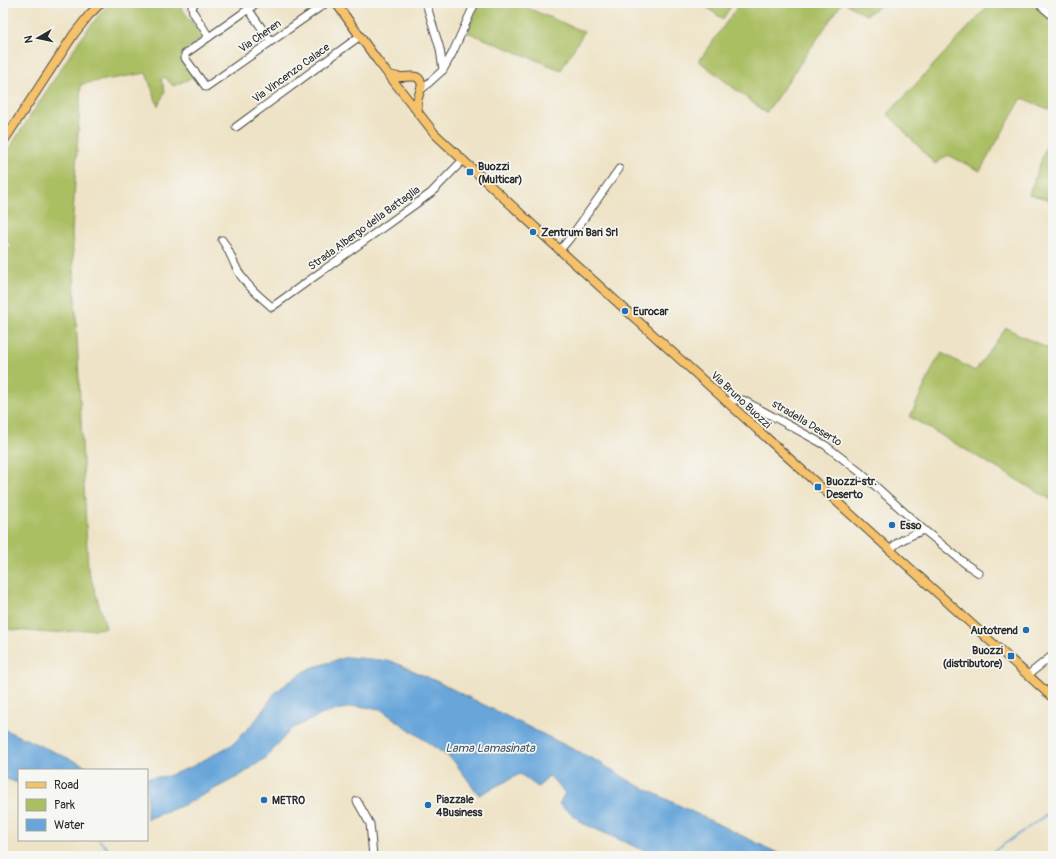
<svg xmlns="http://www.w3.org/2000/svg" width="1056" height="859" viewBox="0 0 1056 859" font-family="Pangolin,sans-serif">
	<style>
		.green { fill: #aabe62; stroke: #6a7446 }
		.water { fill: #68a6da; stroke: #4a6882 }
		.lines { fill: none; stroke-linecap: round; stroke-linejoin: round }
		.stream { stroke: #68a6da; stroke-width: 1.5 }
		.minor-casing { stroke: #484742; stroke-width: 9 }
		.major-casing { stroke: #484742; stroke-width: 10 }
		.minor { stroke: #fff; stroke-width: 7 }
		.major { stroke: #f5c16b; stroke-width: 8 }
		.poi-dot { fill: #1f6fb2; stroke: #f6f6f2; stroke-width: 1.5 }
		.labels { text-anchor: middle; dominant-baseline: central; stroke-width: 3.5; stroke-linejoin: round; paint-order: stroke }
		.street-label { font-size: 11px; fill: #2b2b2b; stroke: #f6f6f2 }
		.poi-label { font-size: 11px; font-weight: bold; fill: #2b2b2b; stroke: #f6f6f2; text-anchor: start }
		.water-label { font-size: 12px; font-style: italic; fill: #405668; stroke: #f6f6f2 }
	</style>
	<rect width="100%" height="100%" fill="#f6f6f2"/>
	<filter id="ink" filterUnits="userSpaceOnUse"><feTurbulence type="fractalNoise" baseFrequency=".025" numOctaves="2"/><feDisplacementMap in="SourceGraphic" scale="8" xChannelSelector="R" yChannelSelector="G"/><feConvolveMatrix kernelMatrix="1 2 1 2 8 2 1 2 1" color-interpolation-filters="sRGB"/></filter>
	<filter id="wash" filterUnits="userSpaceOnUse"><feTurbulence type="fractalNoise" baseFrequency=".012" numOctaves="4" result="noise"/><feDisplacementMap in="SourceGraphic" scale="16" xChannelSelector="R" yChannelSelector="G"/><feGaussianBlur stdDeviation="0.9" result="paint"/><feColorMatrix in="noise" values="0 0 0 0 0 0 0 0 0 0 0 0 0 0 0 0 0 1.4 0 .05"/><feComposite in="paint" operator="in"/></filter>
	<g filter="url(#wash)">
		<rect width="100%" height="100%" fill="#eee3c6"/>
		<g class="green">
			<path d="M114,3H177L203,36L181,54L194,77L173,86L165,77L161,79L165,91L158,106L146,73L81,84L72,232L88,568L106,628L51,633L3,629V257L11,244L3,239V158L81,38L103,10Z"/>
			<path d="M480,3H516L584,32L561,70L467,32Z"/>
			<path d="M701,3H733L723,19Z"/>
			<path d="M740,3H842L766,113L699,61Z"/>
			<path d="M845,3H885L866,15Z"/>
			<path d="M991,3H1030L1053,21V111L1022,98L980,171L948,155L935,164L888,114Z"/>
			<path d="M1053,128V201L1029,194Z"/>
			<path d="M1006,328L1053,351V501L910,417L934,365L942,353L975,371Z"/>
		</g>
		<g class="water">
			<path d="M347,657L391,661L434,680L597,761L635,784L784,856H656L582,823L559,804L565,793L550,776L538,787L520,774L479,795L453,760L380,709L357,706L337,710L321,715L291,729L267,757L241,775L184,805L147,819V778L168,776L191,767L233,744L256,720L275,693L291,680L311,668Z"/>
			<path d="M3,729L95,770H19V783L3,778Z"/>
		</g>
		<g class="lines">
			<g class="stream">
				<path d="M99,840L115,856"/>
				<path d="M987,856L1045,816L1053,809"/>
			</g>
		</g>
	</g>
	<g filter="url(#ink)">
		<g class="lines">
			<defs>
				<g id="minor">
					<path d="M195,3L192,7L193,12L209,37"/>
					<path d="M257,3L185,54V58L206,87L326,3"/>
					<path d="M426,3L440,49L443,70"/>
					<path d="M1038,3L1053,16"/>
					<path d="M248,9L271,41"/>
					<path d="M422,89L443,70L452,54L475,3"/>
					<path d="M236,127L360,36"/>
					<path d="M222,240C229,249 232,260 238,271C246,285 259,296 272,307L431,193L463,160"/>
					<path d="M560,250L570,238L619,169"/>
					<path d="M728,403L731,400H743L825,445L861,473L924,530L967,565L979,573"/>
					<path d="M891,550C895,541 915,534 924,530"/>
					<path d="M1028,675L1053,655"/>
					<path d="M357,801L370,824L373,856"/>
				</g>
				<g id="major">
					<path d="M336,3L377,60L435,134L551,242L1053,698"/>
					<path d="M389,75C393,76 397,77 402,77C411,77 419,73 422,85L417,101L418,113"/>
					<path d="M3,142L74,34L89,15L101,3"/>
				</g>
			</defs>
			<use href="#minor" class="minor-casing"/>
			<use href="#major" class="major-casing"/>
			<use href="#minor" class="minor"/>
			<use href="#major" class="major"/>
		</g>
	</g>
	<g class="poi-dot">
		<rect x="466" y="168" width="8" height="8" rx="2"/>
		<circle cx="533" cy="232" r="4"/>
		<circle cx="625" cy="311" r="4"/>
		<rect x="814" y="483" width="8" height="8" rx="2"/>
		<circle cx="892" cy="525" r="4"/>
		<circle cx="1026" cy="630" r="4"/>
		<rect x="1007" y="652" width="8" height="8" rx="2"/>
		<circle cx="264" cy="800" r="4"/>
		<circle cx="428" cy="805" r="4"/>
	</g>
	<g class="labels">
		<g class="street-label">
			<text transform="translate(260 36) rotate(-35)">Via Cheren</text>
			<text transform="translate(291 73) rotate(-36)">Via Vincenzo Calace</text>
			<text transform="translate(364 228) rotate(-36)">Strada Albergo della Battaglia</text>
			<text transform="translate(741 400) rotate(43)">Via Bruno Buozzi</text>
			<text transform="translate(807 423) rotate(31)">stradella Deserto</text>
		</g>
		<g class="poi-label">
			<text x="478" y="166">Buozzi<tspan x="478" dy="13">(Multicar)</tspan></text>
			<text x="541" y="232">Zentrum Bari Srl</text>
			<text x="633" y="311">Eurocar</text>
			<text x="826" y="481">Buozzi-str.<tspan x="826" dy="13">Deserto</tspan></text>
			<text x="900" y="525">Esso</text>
			<text x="1018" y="630" text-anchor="end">Autotrend</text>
			<text x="1003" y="650" text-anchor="end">Buozzi<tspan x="1003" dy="13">(distributore)</tspan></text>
			<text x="436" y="799">Piazzale<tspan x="436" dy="13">4Business</tspan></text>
			<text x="272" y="800">METRO</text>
		</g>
		<g class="water-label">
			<text x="490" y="748">Lama Lamasinata</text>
		</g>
	</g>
	<rect width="1056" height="859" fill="none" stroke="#f6f6f2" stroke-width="16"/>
	<rect x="18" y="769" width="130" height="72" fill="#f6f6f2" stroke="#a5a5a2"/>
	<rect x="26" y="782" width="20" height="6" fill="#f5c16b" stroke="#a5a5a2"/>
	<text x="54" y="789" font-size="12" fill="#2b2b2b">Road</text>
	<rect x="26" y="799" width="20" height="12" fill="#aabe62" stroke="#a5a5a2"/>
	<text x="54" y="809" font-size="12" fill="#2b2b2b">Park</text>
	<rect x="26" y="819" width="20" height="12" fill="#68a6da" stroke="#a5a5a2"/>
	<text x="54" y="829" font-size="12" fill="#2b2b2b">Water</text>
	<g transform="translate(38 38) rotate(261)" stroke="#f6f6f2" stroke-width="3" paint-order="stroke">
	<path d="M0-3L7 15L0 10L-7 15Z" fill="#2b2b2b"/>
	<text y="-6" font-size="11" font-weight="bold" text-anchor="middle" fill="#2b2b2b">N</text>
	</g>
</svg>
